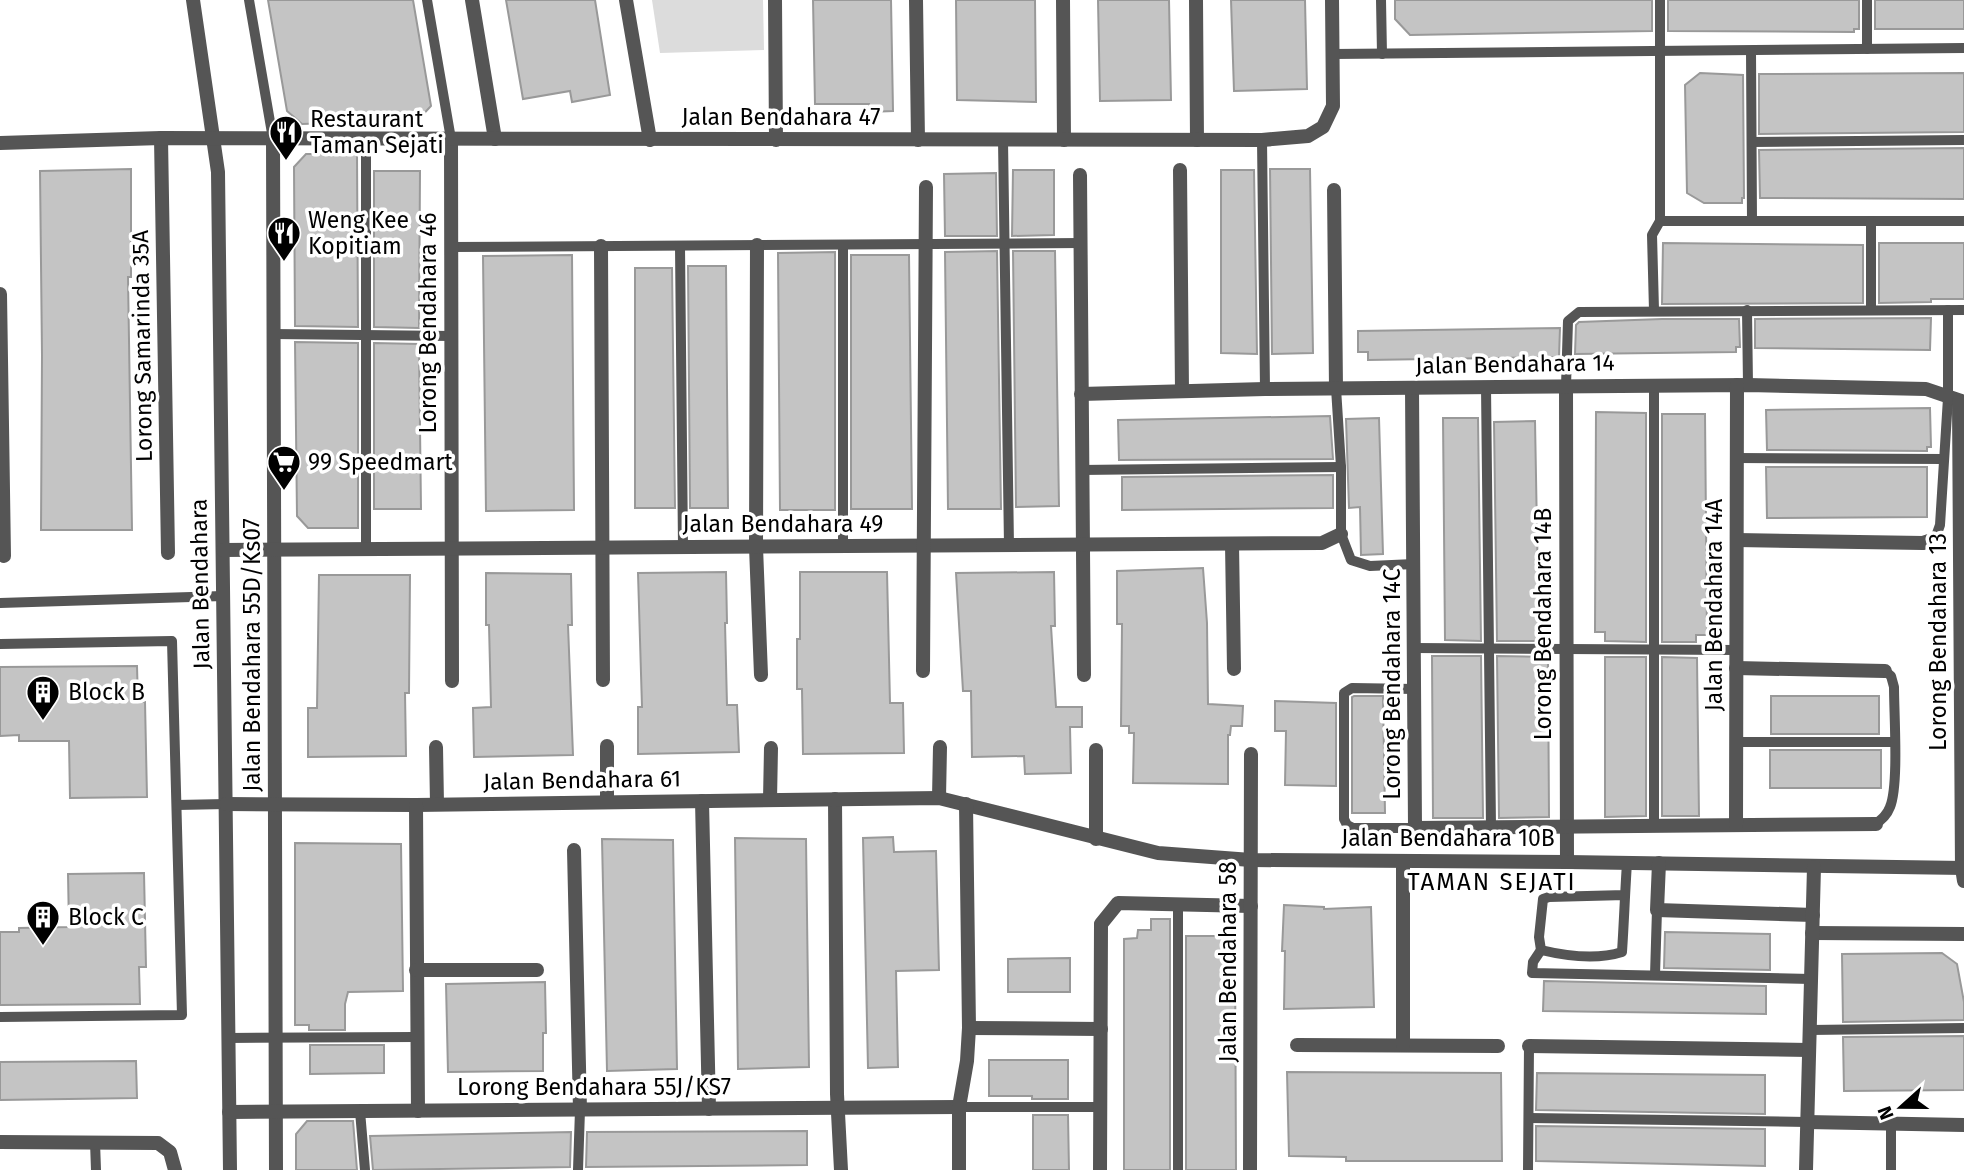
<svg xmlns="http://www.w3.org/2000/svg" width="1964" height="1170" viewBox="0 0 1964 1170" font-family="'Fira Sans',sans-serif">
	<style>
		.green { fill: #dcdcdc }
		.building { fill: #c4c4c4; stroke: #999; stroke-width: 2 }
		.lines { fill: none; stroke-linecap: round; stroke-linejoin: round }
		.service { stroke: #555; stroke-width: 10 }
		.minor { stroke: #555; stroke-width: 14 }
		.labels { text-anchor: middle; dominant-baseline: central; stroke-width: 7; stroke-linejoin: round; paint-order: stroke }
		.street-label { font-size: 23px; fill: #000; stroke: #fff }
		.poi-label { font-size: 23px; fill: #000; stroke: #fff; text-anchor: start }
		.neighbourhood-label { font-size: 24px; letter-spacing: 2px; fill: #000; stroke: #fff }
	</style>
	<rect width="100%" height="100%" fill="#fff"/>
	<path class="green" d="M652,0H763L764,50L660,53Z"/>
	<g class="building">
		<path d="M268,0H413L431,106L418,120L302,124L287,111Z"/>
		<path d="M506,0H595L610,95L572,102L570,91L523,99Z"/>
		<path d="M813,0H891L893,111L869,112V104H815Z"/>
		<path d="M956,0H1035L1036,102L957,100Z"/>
		<path d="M1098,0H1169L1171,100L1100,101Z"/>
		<path d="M1231,0H1305L1307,89L1234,91Z"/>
		<path d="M1395,0H1652V31L1410,35L1395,19Z"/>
		<path d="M1668,0H1859V29H1854V32L1668,31Z"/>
		<rect x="1875" y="0" width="89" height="29"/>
		<path d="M1700,73L1743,75L1744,198H1742V203H1704L1687,193L1685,85Z"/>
		<path d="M1964,73V132L1759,134V74Z"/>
		<path d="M1964,148V199L1760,198L1759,150Z"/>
		<path d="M306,154H357L358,327L295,326L294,167Z"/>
		<path d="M131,169V277H128L132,530H41L42,355L40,171Z"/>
		<path d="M1270,169H1310L1313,353L1272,354Z"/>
		<path d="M1013,170H1054V235L1012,236Z"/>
		<path d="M1221,170H1254L1257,354L1221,353Z"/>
		<path d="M374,171H420L419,328L374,327Z"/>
		<path d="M996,173L997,236H945L944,174Z"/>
		<path d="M1663,243L1863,245V303L1662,304Z"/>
		<path d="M1879,243H1964V299H1931V302L1879,303Z"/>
		<path d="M997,251L1001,509H948L945,252Z"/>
		<path d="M1013,251H1055L1059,506L1016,507Z"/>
		<path d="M835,252V510H780L778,253Z"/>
		<path d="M572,255L574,510L486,511L483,256Z"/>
		<path d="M851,255H909L912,509H851Z"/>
		<path d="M688,266H726L728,508H690Z"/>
		<path d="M635,268H672L675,508H635Z"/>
		<path d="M1931,318L1930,350L1755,348V319Z"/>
		<path d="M1662,319H1739L1740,347H1736V352L1575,354L1576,325L1579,322Z"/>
		<path d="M1560,328L1559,357L1368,360V352H1358V331Z"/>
		<path d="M295,342L358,343V528H308L297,516Z"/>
		<path d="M374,343L419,344L421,509H374Z"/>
		<path d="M1930,408L1931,447H1927V451L1767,450L1766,410Z"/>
		<path d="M1596,412L1646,413V642L1605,641V632H1595Z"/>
		<path d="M1662,414H1705L1707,635H1696V642H1662Z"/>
		<path d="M1330,416L1333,459L1119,460L1118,420Z"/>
		<path d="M1379,418L1383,554L1361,555L1360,507L1349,508L1346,419Z"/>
		<path d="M1443,418H1478L1481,641L1445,640Z"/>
		<path d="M1535,421L1539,641H1497L1494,422Z"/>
		<path d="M1766,467H1927V517L1767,518Z"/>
		<path d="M1333,475V508L1122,510V477Z"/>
		<path d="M1203,568L1207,623L1208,704L1243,706L1242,726H1231L1230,735H1228V784L1133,783L1134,733H1129V726H1121L1122,624H1117V571Z"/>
		<path d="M726,572L727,623H725L727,705H737L739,752L638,754V707H642L638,573Z"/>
		<path d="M800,572H887L890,703H903L904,753L803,754L802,689H797V639H800Z"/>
		<path d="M1054,572L1055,626H1051L1056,707H1082V727H1070L1071,773L1025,774L1024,756L972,757L971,691H963L956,573Z"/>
		<path d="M486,573L571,574L572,625H568L573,755L474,757L473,708L491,707L489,625H486Z"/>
		<path d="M319,575H410L409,693H405L406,756L308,757V708H317Z"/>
		<path d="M1432,656H1481L1483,818H1433Z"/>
		<path d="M1497,656L1548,657L1549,817L1499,818Z"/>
		<path d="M1605,657H1646V816L1605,817Z"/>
		<path d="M1662,657L1697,658L1699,816H1662Z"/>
		<path d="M137,666L138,702H145L147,797L70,798L69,741H19V735L0,736V667Z"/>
		<path d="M1354,696H1383L1385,813H1352V697Z"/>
		<rect x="1771" y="696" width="108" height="38"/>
		<path d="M1275,701L1336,703V786L1285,785L1286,731H1275Z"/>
		<rect x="1770" y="750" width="111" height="38"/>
		<path d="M893,837L894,852L936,851L939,970L896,971L898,1067L868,1068L863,838Z"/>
		<path d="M735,838L806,839L809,1067L738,1069Z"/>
		<path d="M602,839L673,840L677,1069L607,1071Z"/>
		<path d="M295,843L401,844L403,991L348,992L345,1004V1030H309V1025H295Z"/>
		<path d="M144,873L146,967H139L140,1004L0,1005V932H19V928L69,927L68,874Z"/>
		<path d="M1284,905L1324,907V909L1371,907L1374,1007L1284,1009L1285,951H1282Z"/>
		<path d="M1151,919H1170V1170H1124V939L1137,938L1138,930H1151Z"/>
		<path d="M1665,932L1770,934V970L1664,968Z"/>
		<path d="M1186,936H1235L1236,1170H1186Z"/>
		<path d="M1942,953L1957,964L1964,1002V1020L1843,1022L1842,954Z"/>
		<path d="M1070,958V992H1008V959Z"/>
		<path d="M1544,981L1766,986V1014L1543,1011Z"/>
		<path d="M545,982L546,1033H543V1071L448,1072L446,984Z"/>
		<path d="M1964,1036V1090L1844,1091L1843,1037Z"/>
		<path d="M310,1045H384V1073L310,1074Z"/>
		<path d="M989,1060H1068V1099H1032V1096H989Z"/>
		<path d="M136,1061L137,1098L0,1100V1062Z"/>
		<path d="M1287,1072L1501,1073L1502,1161H1346V1157L1289,1156Z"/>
		<path d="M1537,1073L1765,1075V1114L1536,1110Z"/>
		<path d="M1033,1115H1068L1069,1170H1033Z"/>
		<path d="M307,1121H353L357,1170H296V1134Z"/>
		<path d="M1536,1126L1765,1129V1166L1536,1161Z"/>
		<path d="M807,1131V1165L586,1167L587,1132Z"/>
		<path d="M571,1132L570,1167L373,1170L370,1136Z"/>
	</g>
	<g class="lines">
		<g class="service">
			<path d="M249,0L273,139"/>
			<path d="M427,0L451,139"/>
			<path d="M1381,0L1382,54"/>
			<path d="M1660,0V221"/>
			<path d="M1867,0V49"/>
			<path d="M1751,51L1752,221"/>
			<path d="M1333,54L1964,48"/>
			<path d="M1003,140L1009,546"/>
			<path d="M1262,140L1265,389"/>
			<path d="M1752,142L1964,140"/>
			<path d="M1660,221H1964"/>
			<path d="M1871,221V310"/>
			<path d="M843,245V546"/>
			<path d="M680,246L683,547"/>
			<path d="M451,247L1081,243"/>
			<path d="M1654,310L1652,235L1660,221"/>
			<path d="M1747,310L1748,385"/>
			<path d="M273,334L451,336"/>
			<path d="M1566,386L1568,321L1579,312L1964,310"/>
			<path d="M1486,387L1491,827"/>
			<path d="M1336,388L1341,467V534L1351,560L1370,566L1414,564"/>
			<path d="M1736,458L1944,459"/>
			<path d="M1081,470L1341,467"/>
			<path d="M1935,539L1940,525L1948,398V310"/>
			<path d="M366,549V140"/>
			<path d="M0,603L223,596"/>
			<path d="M0,644L172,641L182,1015L0,1017"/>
			<path d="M1414,648L1736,650"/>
			<path d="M1415,689L1352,688L1344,693V819L1347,825L1353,828H1415"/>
			<path d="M1736,742H1894"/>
			<path d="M177,805L226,804"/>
			<path d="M1876,824C1882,819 1887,815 1890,807C1899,785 1894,715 1894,687L1891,676L1885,671"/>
			<path d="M1654,826V386"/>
			<path d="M1625,895L1549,897L1543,899L1539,937L1541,950C1566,956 1597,960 1622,952C1624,922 1625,892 1627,863"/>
			<path d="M1178,903V1170"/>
			<path d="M1541,950L1533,962L1532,973L1811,979"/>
			<path d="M1655,975L1657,910"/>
			<path d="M1810,1030L1964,1028"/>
			<path d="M228,1038L416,1037"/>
			<path d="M959,1107H1101"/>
			<path d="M360,1111L365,1170"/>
			<path d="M1529,1118L1807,1122"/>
			<path d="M95,1142L96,1170"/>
			<path d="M578,1170L580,1110"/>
			<path d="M1528,1170L1529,1046"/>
			<path d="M1891,1170V1124"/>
		</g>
		<g class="minor">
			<path d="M193,0L218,172L230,1170"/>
			<path d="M472,0L495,139"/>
			<path d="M626,0L650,140"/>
			<path d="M775,0L776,140"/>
			<path d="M916,0L918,140"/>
			<path d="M1063,0L1064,140"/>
			<path d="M1196,0L1197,140"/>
			<path d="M161,138L168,553"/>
			<path d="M273,139L276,1170"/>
			<path d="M451,139L452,681"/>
			<path d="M0,143L161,138L1262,140L1308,136L1323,127L1333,106L1332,0"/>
			<path d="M1180,170L1182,391"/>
			<path d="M1080,175L1084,675"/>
			<path d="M1334,190L1336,388"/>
			<path d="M757,245L756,547L761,675"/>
			<path d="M601,246L603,680"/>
			<path d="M0,294L4,556"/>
			<path d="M1566,386L1567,862"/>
			<path d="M1412,388L1415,828L1876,824"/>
			<path d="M1081,394L1265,389L1748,385L1926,389L1964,402"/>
			<path d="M1959,402L1962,868L1964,881"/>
			<path d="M1737,540L1923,543L1935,539"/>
			<path d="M1232,544L1234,669"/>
			<path d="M223,550L1322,543L1341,534"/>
			<path d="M1736,668L1885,671"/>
			<path d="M923,671L926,187"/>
			<path d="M607,746V802"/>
			<path d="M436,747L437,804"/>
			<path d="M939,798L940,747"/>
			<path d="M835,799L837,1094L841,1170"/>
			<path d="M770,800L771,748"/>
			<path d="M702,801L709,1109"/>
			<path d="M226,804L416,805L939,798L1158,853L1251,860L1567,862L1964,868"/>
			<path d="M416,805L418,1111"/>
			<path d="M1736,825L1737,385"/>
			<path d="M1096,839V750"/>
			<path d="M574,850L580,1110"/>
			<path d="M1659,863L1657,910L1813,915"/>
			<path d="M1812,933L1964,934"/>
			<path d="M416,970H537"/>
			<path d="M969,1028L1101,1029"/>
			<path d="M1297,1045L1498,1046"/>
			<path d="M1403,1045V861"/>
			<path d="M1529,1046L1809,1050"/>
			<path d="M229,1112L959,1107"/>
			<path d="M1807,1122L1964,1125"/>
			<path d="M0,1142L158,1143L170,1152L175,1170"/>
			<path d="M959,1170V1107L967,1061L969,1028L966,804"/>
			<path d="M1100,1170L1101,924L1118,903L1251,906"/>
			<path d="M1250,1170L1251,754"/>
			<path d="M1806,1170L1814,867"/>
		</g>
	</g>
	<defs>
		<symbol id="restaurant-pin" viewBox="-11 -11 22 30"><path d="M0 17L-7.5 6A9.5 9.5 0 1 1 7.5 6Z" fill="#000" stroke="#fff"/><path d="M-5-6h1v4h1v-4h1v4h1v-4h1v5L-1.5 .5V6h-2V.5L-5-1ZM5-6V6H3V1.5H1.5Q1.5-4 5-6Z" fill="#fff"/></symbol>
		<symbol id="supermarket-pin" viewBox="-11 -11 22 30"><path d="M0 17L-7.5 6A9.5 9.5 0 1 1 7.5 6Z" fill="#000" stroke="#fff"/><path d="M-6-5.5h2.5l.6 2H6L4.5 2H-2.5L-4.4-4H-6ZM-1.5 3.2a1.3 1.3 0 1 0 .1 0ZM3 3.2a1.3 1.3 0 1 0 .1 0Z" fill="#fff"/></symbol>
		<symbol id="building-pin" viewBox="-11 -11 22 30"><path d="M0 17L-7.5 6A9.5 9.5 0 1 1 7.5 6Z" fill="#000" stroke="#fff"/><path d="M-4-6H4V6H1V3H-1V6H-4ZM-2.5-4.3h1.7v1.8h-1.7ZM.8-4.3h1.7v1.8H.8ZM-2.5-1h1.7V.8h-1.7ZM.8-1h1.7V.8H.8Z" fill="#fff"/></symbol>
	</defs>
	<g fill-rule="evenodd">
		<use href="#restaurant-pin" x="267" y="113" width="38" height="52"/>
		<use href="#restaurant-pin" x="265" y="214" width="38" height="52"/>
		<use href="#supermarket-pin" x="265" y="443" width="38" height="52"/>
		<use href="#building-pin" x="24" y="673" width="38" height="52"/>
		<use href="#building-pin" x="24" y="898" width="38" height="52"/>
	</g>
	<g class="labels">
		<g class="street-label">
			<text x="781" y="117">Jalan Bendahara 47</text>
			<text transform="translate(428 323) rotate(-90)">Lorong Bendahara 46</text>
			<text transform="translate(142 346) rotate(-91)">Lorong Samarinda 35A</text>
			<text transform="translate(1515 364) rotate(-1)">Jalan Bendahara 14</text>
			<text x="783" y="524">Jalan Bendahara 49</text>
			<text transform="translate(200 584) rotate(-91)">Jalan Bendahara</text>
			<text transform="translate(1714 605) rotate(-90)">Jalan Bendahara 14A</text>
			<text transform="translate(1543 624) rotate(-90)">Lorong Bendahara 14B</text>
			<text transform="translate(1938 642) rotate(-90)">Lorong Bendahara 13</text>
			<text transform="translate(252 655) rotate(-90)">Jalan Bendahara 55D/Ks07</text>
			<text transform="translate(1392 684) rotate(-90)">Lorong Bendahara 14C</text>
			<text transform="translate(582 780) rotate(-1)">Jalan Bendahara 61</text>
			<text x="1448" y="838">Jalan Bendahara 10B</text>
			<text transform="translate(1228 962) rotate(-90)">Jalan Bendahara 58</text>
			<text x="594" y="1087">Lorong Bendahara 55J/KS7</text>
		</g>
		<g class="poi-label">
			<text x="310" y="119">Restaurant<tspan x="310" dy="26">Taman Sejati</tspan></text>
			<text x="308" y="220">Weng Kee<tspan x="308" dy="26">Kopitiam</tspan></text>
			<text x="308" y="462">99 Speedmart</text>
			<text x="68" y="692">Block B</text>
			<text x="68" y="917">Block C</text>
		</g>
		<g class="neighbourhood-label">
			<text x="1492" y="882">TAMAN SEJATI</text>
		</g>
	</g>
	<g transform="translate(1901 1107) rotate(249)" stroke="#ffffff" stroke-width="5" paint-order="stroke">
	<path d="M0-5L12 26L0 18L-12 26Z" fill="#000000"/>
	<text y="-10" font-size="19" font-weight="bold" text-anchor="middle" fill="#000000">N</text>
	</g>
</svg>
